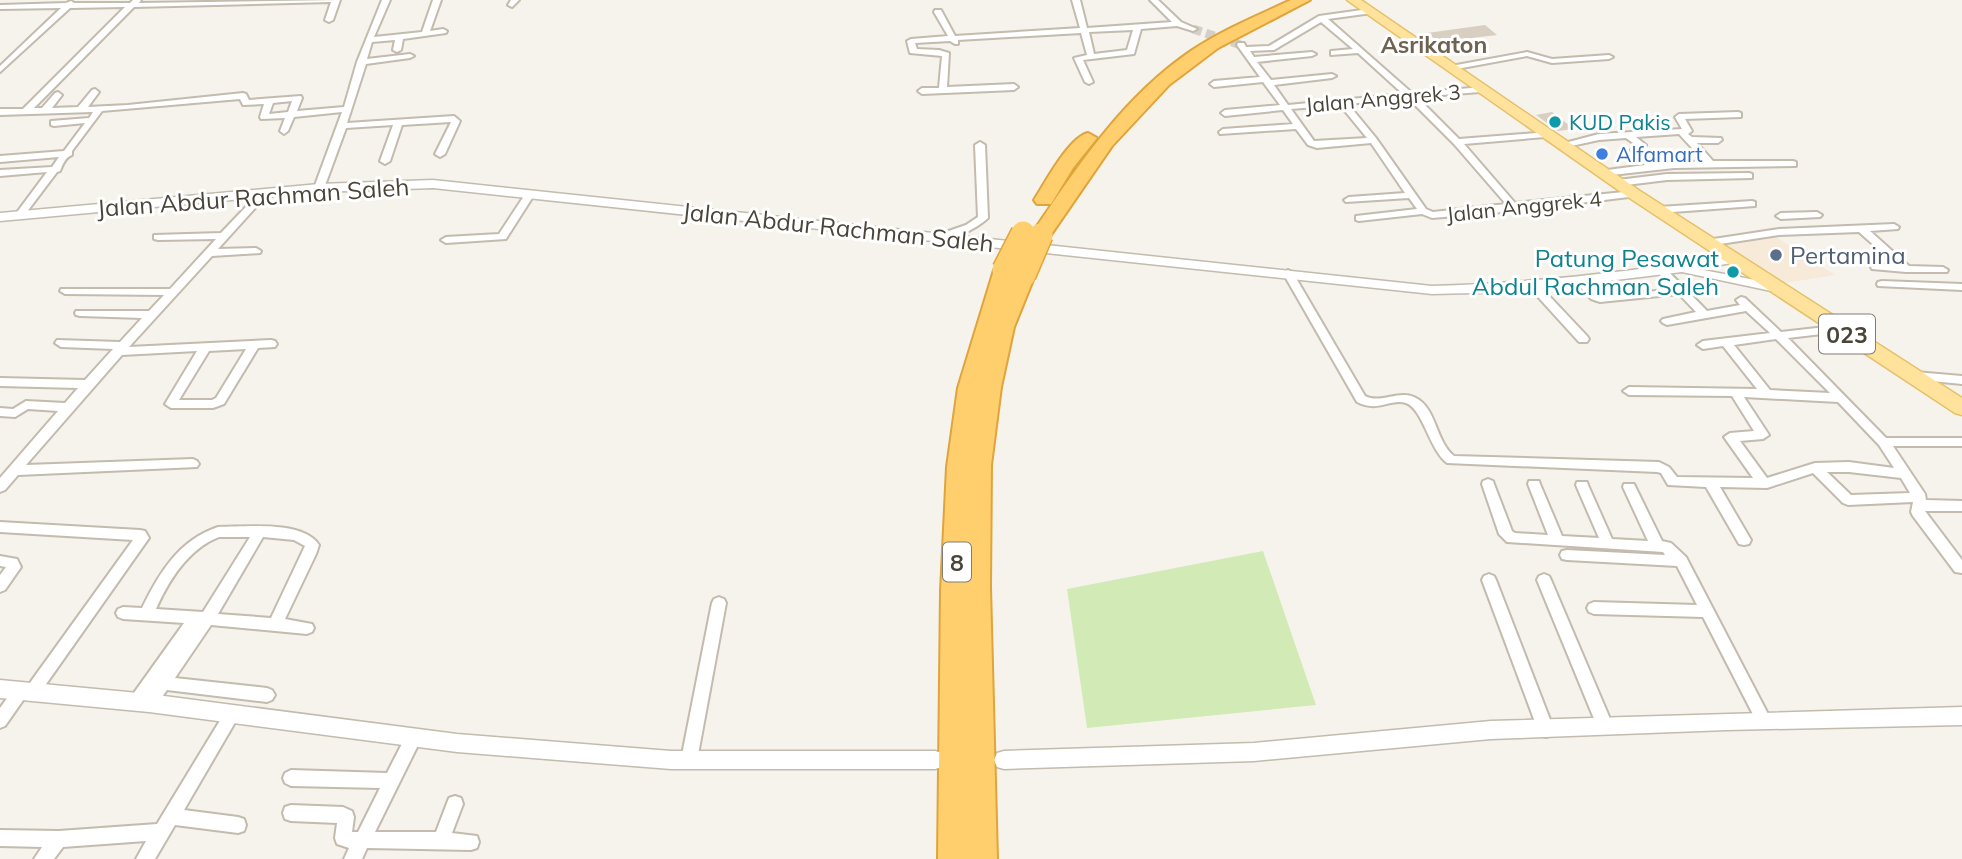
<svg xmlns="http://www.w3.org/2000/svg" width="1962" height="859" viewBox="0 0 1962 859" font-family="Mulish,sans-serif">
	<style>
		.commercial { fill: #f7ead8 }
		.green { fill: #d2eab5 }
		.building { fill: #d8cfc1 }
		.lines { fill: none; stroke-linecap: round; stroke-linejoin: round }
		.minor-tunnel { stroke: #d4d0c8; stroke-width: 9; stroke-dasharray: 9 4.5; stroke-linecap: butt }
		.minor-casing { stroke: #c2bbae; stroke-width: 4 }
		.tertiary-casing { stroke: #c2bbae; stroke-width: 3 }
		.primary-casing { stroke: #e6c16a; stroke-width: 3 }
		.motorway-casing { stroke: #e0a43c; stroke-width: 4 }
		.minor { fill: #fff; fill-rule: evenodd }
		.tertiary { fill: #fff; fill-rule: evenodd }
		.primary { fill: #ffe39c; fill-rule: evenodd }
		.motorway { fill: #ffcf6e; fill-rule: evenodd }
		.motorway-bridge-casing { stroke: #e0a43c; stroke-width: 26; stroke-linecap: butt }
		.motorway-bridge { stroke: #ffcf6e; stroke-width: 23 }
		.culture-dot { fill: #0f9aa8; stroke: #fff; stroke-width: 2.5 }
		.shop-dot { fill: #3f7fe0; stroke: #fff; stroke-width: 2.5 }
		.service-dot { fill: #5c6f8a; stroke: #fff; stroke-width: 2.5 }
		.labels { text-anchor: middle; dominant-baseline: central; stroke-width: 6; stroke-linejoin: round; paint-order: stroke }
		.far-street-label { font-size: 21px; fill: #4b4439; stroke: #fff }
		.far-culture-label { font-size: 21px; fill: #0d838f; stroke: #fff; text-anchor: start }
		.far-shop-label { font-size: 21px; fill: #366cbe; stroke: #fff; text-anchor: start }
		.far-quarter-label { font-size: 23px; font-weight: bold; fill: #6e6250; stroke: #fff }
		.shield { fill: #fff; stroke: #817c74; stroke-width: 2 }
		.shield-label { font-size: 23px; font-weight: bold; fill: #4b4439 }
		.street-label { font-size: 24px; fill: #4b4439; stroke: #fff }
		.service-label { font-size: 24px; fill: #4e5e75; stroke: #fff; text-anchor: start }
		.culture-label { font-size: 24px; fill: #0d838f; stroke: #fff; text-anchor: end }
	</style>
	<rect width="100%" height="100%" fill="#f6f3ec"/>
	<path class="commercial" d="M1773,235L1835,275L1785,283L1724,243Z"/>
	<path class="green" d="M1263,551L1316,705L1087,728L1067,589Z"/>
	<g class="building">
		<path d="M1485,25L1497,35L1439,42L1427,33Z"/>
		<path d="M1552,112L1574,129L1558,131L1536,115Z"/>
	</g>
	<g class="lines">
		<path class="minor-tunnel" d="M1193,29L1241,45"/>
		<defs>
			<g id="minor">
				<path d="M133,0H141L139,3L340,0L333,20L329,22L325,20L331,2L134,7L34,108H42L55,93L58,92L62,95L52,108L78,107L92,90L95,89L99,92L88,107L128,105L243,93L246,94L249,100L301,96L302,98L297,111L344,107L357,62L382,0H390L374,37L422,32L433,0H441L430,31L443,29L447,31L446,33L403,39L401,50L397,52L393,50L395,40L372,42L367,59L410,54L414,56L410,58L366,64L347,123L454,116L460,121L445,154L440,157L435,154L451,122L402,125L390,161L385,164L380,161L393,125L346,128L324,188L319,191L314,188L342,112L294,117L288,131L284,134L280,131L285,118L261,119L260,117L264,104L243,105L240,99L102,111L72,151V155C65,157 62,166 60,171L57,172L23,217H17L15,215L47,172L0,176V170L52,167L59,157L0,162V156L64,151L85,123L54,126L51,125V121L89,118L93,112L0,115V109H23L125,7L70,8L0,72V66L61,8L0,9V5L66,3L71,1L74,3H130ZM292,101L288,112L269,114L273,103Z"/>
				<path d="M511,0H519L512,7L508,5Z"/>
				<path d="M1072,0H1080L1087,28L1172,22L1150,0H1158L1181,22L1197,29L1193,31L1177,26L1141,29L1134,54L1083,60L1093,82L1089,84L1085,82L1074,58L1087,55L1081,33L958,40V44H955L950,41L915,43L917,49L939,50L949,53L947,87L1014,84L1018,87L1014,90L922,94L918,91L922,88H939L942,56L910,53L907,41L911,39L948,36L934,12L935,10H941L955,36L1080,28ZM1133,30L1127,50L1094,54L1089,32Z"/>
				<path d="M1369,9H1372V13L1328,19L1412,93L1483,87V91L1480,92L1417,97L1459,139L1548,132V136L1545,137L1464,144L1515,203L1634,191L1639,194L1637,196L1514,211L1432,218L1422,214L1359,221L1356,220V216L1417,209L1409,198L1346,202L1344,200L1349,197L1405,193L1371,143L1317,148L1308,145L1296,129L1220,134L1219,132L1223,129L1293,124L1283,110L1225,116L1221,113L1225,110L1280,105L1263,82L1214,87L1210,84L1214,81L1260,77L1237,45L1238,43H1244L1246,47L1269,46L1319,16ZM1321,22L1353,49L1331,51V55L1358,53L1403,94L1288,105L1274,85L1332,78L1336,76L1332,74L1271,80L1257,62L1312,56L1316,54L1312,52L1254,57L1250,51L1274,50ZM1408,98L1454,144L1506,204L1433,212L1426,209L1376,138L1348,104ZM1340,105L1367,138L1314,141L1291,109Z"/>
				<path d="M1527,52L1552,59L1609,55L1613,57L1609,59L1552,63L1527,56L1451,70L1447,68L1451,66Z"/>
				<path d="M1738,112L1741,113V117L1685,119L1692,131L1688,134L1692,137L1721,138L1722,140L1718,143H1697L1713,161H1793L1796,162V166L1674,168L1603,176L1600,175V171L1645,165L1630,151L1636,145L1626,138L1599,140L1562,148L1557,145L1599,134L1682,129L1675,117L1679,114ZM1679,134L1704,161L1655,164L1640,151L1646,145L1636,137Z"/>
				<path d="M980,142L985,145L988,218C976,229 954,240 937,239V235L966,225L978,217L975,145Z"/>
				<path d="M1749,173L1752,174V178L1667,180L1618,186L1613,183L1618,180L1667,174Z"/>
				<path d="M263,191L268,194L266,196L218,249L256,248L261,251L260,253L212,256L129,347L271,340L275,341L277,344L275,347L258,348L224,404L213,408H171L165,404L197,351L122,355L26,465L193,459L197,461L199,464L197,467L18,475L5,490L0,492V478L58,411L28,409L15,417L0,416V408L13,409L26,401L65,403L78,388L0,386V378L85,380L113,349L61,347L55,343L57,340L120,342L142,318L80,316L76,315L75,313L76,311H149L164,295L65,294L60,291L61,289H170L216,239L158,240L154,239V235L221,233L260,192ZM246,349L216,398L212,400H179L209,351Z"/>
				<path d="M529,192L534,195L506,239L446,243L441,240L446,237L499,234L526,193Z"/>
				<path d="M1752,201L1755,202V206L1659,213L1654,210L1659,207Z"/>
				<path d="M1817,212L1822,215L1820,217L1781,219L1776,216L1781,213Z"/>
				<path d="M1894,224L1899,227L1898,229L1870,231L1909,266L1943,267L1948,270L1947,272H1906L1872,269L1871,267L1876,264L1896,265L1859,232L1779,235L1707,246L1702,243L1707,240L1779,229Z"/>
				<path d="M1661,267L1665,268L1707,311L1740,305L1736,300L1741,297L1745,298L1781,332L1843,325L1845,328L1839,332L1788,338L1886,438H1962V446H1893L1925,494L1926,500L1962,501V511H1925L1962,560V573L1955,572L1913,516L1911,512L1913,502L1848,505L1843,503L1813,473L1767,488L1720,487L1751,540L1749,544L1744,545L1739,544L1706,487L1668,485L1661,473L1657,472L1447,463C1429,449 1423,409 1406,403C1390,398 1379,413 1357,402L1283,273L1288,270L1293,273L1365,396C1381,404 1398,390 1414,397C1437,407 1435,441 1454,456L1659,462L1669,467L1677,477L1753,478L1724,437L1730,433L1754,431L1732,396L1629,395L1623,391L1629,387L1757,389L1723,346L1703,349L1697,345L1703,341L1770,333L1746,311L1667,325L1663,323L1661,321L1663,319L1696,312L1679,294L1600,302L1591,299L1574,280L1579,277L1583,278L1599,295L1605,297L1673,289L1656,270ZM1776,339L1830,393L1770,390L1734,345ZM1744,397L1838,402L1879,445L1894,468L1849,462L1815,463L1767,478L1740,441L1763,439L1769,435ZM1827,472H1849L1901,478L1910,493L1851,495Z"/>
				<path d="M1882,281L1962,284V290L1878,286L1877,284L1878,282Z"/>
				<path d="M1533,282L1537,283L1587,336L1589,339L1587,342H1579L1529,287L1528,285L1529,283Z"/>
				<path d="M1915,372L1962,376V384L1911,379L1909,376L1911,373Z"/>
				<path d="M1488,479L1493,481L1494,484L1512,531L1515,533L1548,535L1528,484L1529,481H1539L1540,484L1562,536L1599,538L1576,485L1577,482H1587L1588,485L1612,539L1648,541L1623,487L1624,484H1634L1662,541L1671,543L1686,557L1769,716L1772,721L1769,726L1764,728L1759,726L1703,617L1594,614L1589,612L1587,608L1589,604L1594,602L1697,605L1677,566L1567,560L1562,559L1560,555L1562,551L1567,550L1665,555L1663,552L1507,542L1499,534L1482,484L1483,481Z"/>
				<path d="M0,522L140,530L145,531L149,538L37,697L32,699L26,696L5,726L0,728V708L16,686L21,684L27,687L133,540L0,532Z"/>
				<path d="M218,527C245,527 303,520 319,545L316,554L285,619L312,624L314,628L312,632L307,634L211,625L175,678L267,688L272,690L275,695L272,700L267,702L167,690L154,708L149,710L142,705L136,709L131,707L128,702L131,697L184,623L123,619L118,617L116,613L118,609L123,607L142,608C159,573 179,540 218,527ZM219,537H250L203,612L156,609C169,580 188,549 219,537ZM263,537L294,540L305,546L271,618L218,614Z"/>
				<path d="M0,556L17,559L21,567L5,590L0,592V575L6,567L0,566Z"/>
				<path d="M1489,574L1494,576L1496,580L1554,730L1552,735L1546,737L1540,735L1538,730L1482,580L1484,576Z"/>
				<path d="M1544,574L1549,576L1551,580L1613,726L1611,731L1605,733L1599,731L1597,726L1537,580L1539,576Z"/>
				<path d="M719,597L724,599L726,603L697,760L695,765L689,767L683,765L681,760L712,603L714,599Z"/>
				<path d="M232,707L237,709L240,714L237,719L184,810L238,817L244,819L246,825L244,831L238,833L175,825L155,859H136L146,841L63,847L54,859H34L42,847L0,846V830L59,831L157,824L227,709Z"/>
				<path d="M414,730L420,732L422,737L375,832H436L449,798L455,796L461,798L463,804L452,833L477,836L479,842L477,848L471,850L367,848L362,859H344L349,848L337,844L335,838L337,823L291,821L285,819L283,813L285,807L291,805L343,807L352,811L354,817L352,832H358L380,788L291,786L285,783L283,778L285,773L291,770L387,773L408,732Z"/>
			</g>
			<g id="tertiary">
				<path d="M433,180L1432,286C1533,283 1633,272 1732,255L1737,256V262L1698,269L1776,284L1783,288L1776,292L1682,272L1515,292L1432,294L433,188L319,192L0,221V213L319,184Z"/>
				<path d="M0,680L149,694L457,734L671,751H935L942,753L945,760L942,767L935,769H671L457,752L149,712L0,698Z"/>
				<path d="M1962,707V725L1727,730L1491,739L1254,761L1004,769L997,767L994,760L997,753L1004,751L1254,743L1491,721Z"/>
			</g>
			<path id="primary" d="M1347,0H1361L1640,191L1962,398V415L1955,413L1628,197Z"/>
			<g id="motorway">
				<path d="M1291,0H1310L1218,48L1169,85L1112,146L1048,239H1034L1031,235C1076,168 1123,97 1191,51C1222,30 1257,16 1291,0Z"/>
				<path d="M1088,133L1097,138L1073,168L1051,204H1037L1034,200C1045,183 1069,137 1088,133Z"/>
				<path d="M1004,264L1011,266L1014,270L1012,278L1017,270H1031L1035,275L1014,327L1001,387L991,465L990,587L997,859H938L941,591L947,467L958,388L994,270L997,266Z"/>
			</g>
		</defs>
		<use href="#minor" class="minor-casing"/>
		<use href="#tertiary" class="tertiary-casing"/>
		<use href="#primary" class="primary-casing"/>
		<use href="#motorway" class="motorway-casing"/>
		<use href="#minor" class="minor"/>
		<use href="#tertiary" class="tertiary"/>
		<use href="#primary" class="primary"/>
		<use href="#motorway" class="motorway"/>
		<defs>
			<g id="motorway-bridge">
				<path d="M1004,270L1023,233"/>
				<path d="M1024,275L1041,235"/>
			</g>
		</defs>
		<use href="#motorway-bridge" class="motorway-bridge-casing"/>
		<use href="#motorway-bridge" class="motorway-bridge"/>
	</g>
	<g class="culture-dot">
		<circle cx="1555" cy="122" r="7"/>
		<circle cx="1733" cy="272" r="7"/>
	</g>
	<circle class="shop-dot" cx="1602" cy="154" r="7"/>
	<circle class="service-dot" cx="1776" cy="255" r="7"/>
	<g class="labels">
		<g class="far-street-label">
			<text transform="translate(1383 98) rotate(-5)">Jalan Anggrek 3</text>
			<text transform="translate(1524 206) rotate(-6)">Jalan Anggrek 4</text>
		</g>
		<g class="far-culture-label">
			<text x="1569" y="122">KUD Pakis</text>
		</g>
		<g class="far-shop-label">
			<text x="1616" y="154">Alfamart</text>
		</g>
		<g class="far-quarter-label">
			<text x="1434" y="44">Asrikaton</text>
		</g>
		<g class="shield">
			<rect x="1819" y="314.5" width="56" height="39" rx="5"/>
			<rect x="943" y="542.5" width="28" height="39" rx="5"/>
		</g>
		<g class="shield-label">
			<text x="1847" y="334">023</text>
			<text x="957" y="562">8</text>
		</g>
		<g class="street-label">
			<text transform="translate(253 197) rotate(-4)">Jalan Abdur Rachman Saleh</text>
			<text transform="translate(838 227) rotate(6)">Jalan Abdur Rachman Saleh</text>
		</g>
		<g class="service-label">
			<text x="1790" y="255">Pertamina</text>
		</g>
		<g class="culture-label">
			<text x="1719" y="258">Patung Pesawat<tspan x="1719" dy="28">Abdul Rachman Saleh</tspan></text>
		</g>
	</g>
</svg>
